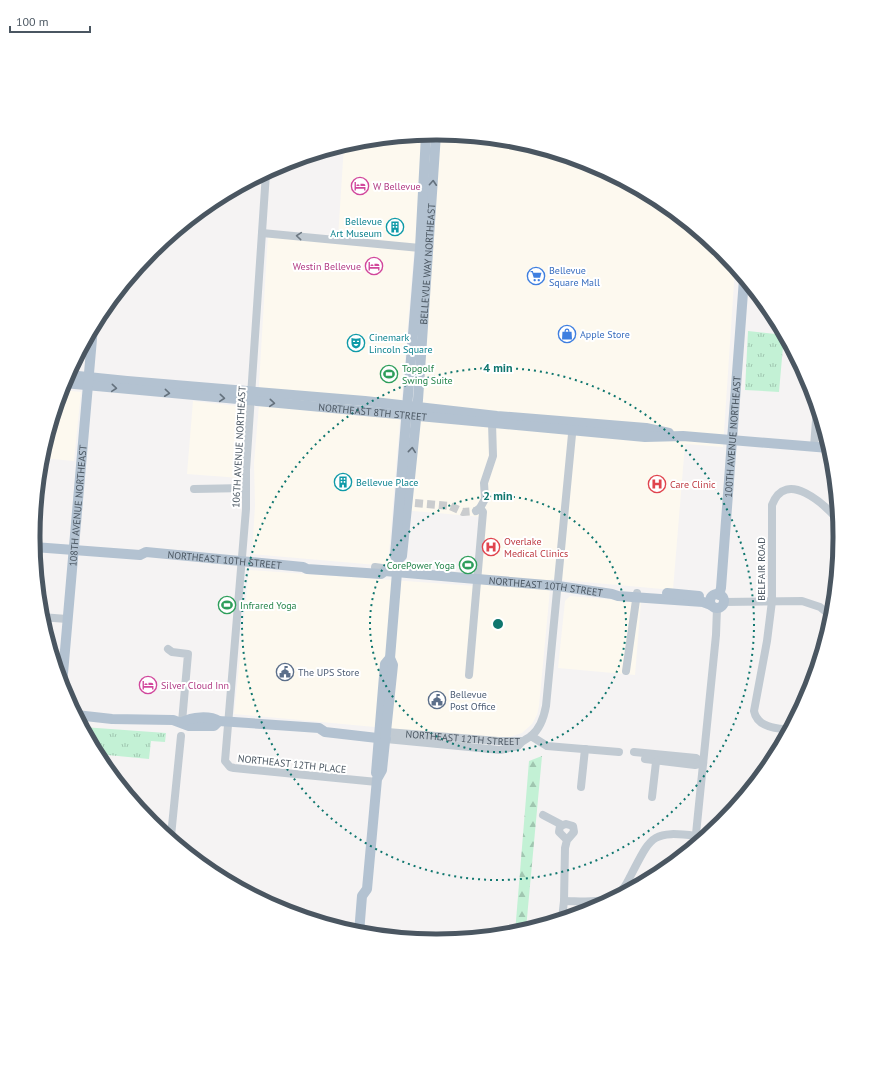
<svg xmlns="http://www.w3.org/2000/svg" width="873" height="1074" viewBox="0 0 873 1074" font-family="'PT Sans',sans-serif">
	<style>
		.commercial { fill: #fdf9ef }
		.forest { fill: url(#forest-firs) }
		.park { fill: url(#park-tufts) }
		.lines { fill: none; stroke-linecap: round; stroke-linejoin: round }
		.minor-tunnel { stroke: #caccce; stroke-width: 8; stroke-dasharray: 8 4; stroke-linecap: butt }
		.minor { stroke: #c1cad2; stroke-width: 8 }
		.major { stroke: #b3c2d1; stroke-width: 10 }
		.oneway { stroke: #64717d }
		.oneway2 { stroke: #6e7983 }
		.ring { fill: none; stroke: #0f766e; stroke-width: 2; stroke-dasharray: 2 4 }
		.labels { text-anchor: middle; dominant-baseline: central; stroke-width: 4; stroke-linejoin: round; paint-order: stroke }
		.hotel-label { font-size: 10px; fill: #b23c85; stroke: #fff; text-anchor: start }
		.culture-label { font-size: 10px; fill: #0d838f; stroke: #fff; text-anchor: start }
		.street-label { font-size: 10px; fill: #4a5661; stroke: #fff }
		.shop-label { font-size: 10px; fill: #366cbe; stroke: #fff; text-anchor: start }
		.leisure-label { font-size: 10px; fill: #27864d; stroke: #fff; text-anchor: start }
		.health-label { font-size: 10px; fill: #be3a42; stroke: #fff; text-anchor: start }
		.service-label { font-size: 10px; fill: #4e5e75; stroke: #fff; text-anchor: start }
		.rim { fill: none; stroke: #4a5661; stroke-width: 5 }
		.centre { fill: #0f766e; stroke: #fff; stroke-width: 2 }
		.ring-label { font-size: 12px; text-anchor: middle; font-weight: bold; fill: #0f766e; stroke: #fff; stroke-width: 4; stroke-linejoin: round; paint-order: stroke }
	</style>
	<defs>
		<pattern id="forest-firs" width="22" height="20" patternUnits="userSpaceOnUse"><rect width="22" height="20" fill="#c3f1d5"/><path d="M5 1l3.5 6h-7zM16 11l3.5 6h-7z" fill="#a0c6b0"/></pattern>
		<pattern id="park-tufts" width="24" height="20" patternUnits="userSpaceOnUse"><rect width="24" height="20" fill="#c3f1d5"/><path d="M3 7l-1-3M5 7V3M7 7l1-3M15 17l-1-3M17 17v-4M19 17l1-3" fill="none" stroke="#a0c6b0"/></pattern>
	</defs>
	<rect width="100%" height="100%" fill="#f5f3f3"/>
	<g class="commercial">
		<path d="M437,134L515,141L591,164L661,202L722,252L735,268L723,447L685,444L673,590L551,579L539,706L537,715L532,724L522,733L503,739L234,714L249,570L476,586L483,517L413,511L406,512L425,249L338,238L344,145L358,141Z"/>
		<path d="M268,235L414,251L388,566L252,554L255,506L254,463L259,405V384Z"/>
		<path d="M62,390L81,392L74,461L41,458Z"/>
		<path d="M193,401L246,407L240,478L187,474Z"/>
		<path d="M570,596L641,602L635,675L558,668L565,601Z"/>
	</g>
	<path class="forest" d="M542,756L526,929L515,933L529,761Z"/>
	<g class="park">
		<path d="M748,331L784,335L779,392L745,390Z"/>
		<path d="M83,727L166,733L165,742L151,741L149,759L97,754Z"/>
	</g>
	<g class="lines">
		<path class="minor-tunnel" d="M415,503L450,506L463,512L476,511"/>
		<g class="minor">
			<path d="M266,173L246,470V509L225,761L230,767L234,768L377,782"/>
			<path d="M262,233L420,248"/>
			<path d="M814,447L817,407"/>
			<path d="M194,489L246,488"/>
			<path d="M476,511L480,508L485,499L484,483L493,456L492,423"/>
			<path d="M375,567L382,568L385,571"/>
			<path d="M724,602L802,601L820,607L832,617"/>
			<path d="M41,617L67,619"/>
			<path d="M168,649L172,652L188,654L182,722"/>
			<path d="M626,671L637,593"/>
			<path d="M469,675L483,512L480,508"/>
			<path d="M789,729C776,729 757,727 754,711L767,641L772,601V505C786,468 825,505 838,520"/>
			<path id="s1" d="M387,732L498,741H521"/>
			<path d="M531,736L547,746L619,752"/>
			<path d="M386,739L500,750L518,746C522,740 526,740 531,736C540,729 544,717 546,706L573,424"/>
			<path d="M634,752L696,758L703,763"/>
			<path d="M645,759L695,765L703,763"/>
			<path d="M581,787L585,749"/>
			<path d="M652,797L656,762"/>
			<path d="M543,815L562,825"/>
			<path d="M168,836H171L181,736"/>
			<path d="M695,844L716,635L717,608"/>
			<path d="M564,901C581,901 602,904 616,895C624,890 627,883 631,875C651,837 651,830 696,836"/>
			<path d="M562,919L564,901L565,848L567,840L574,832L573,826L566,824L560,826L559,832L567,840"/>
		</g>
		<g class="major">
			<path d="M68,375L127,381L365,401L497,416L646,428L669,433"/>
			<path id="s2" d="M64,383L645,437L683,436L829,448"/>
			<path id="s3" d="M34,547L140,555L146,552L303,567L307,569L381,574L385,571L407,573L558,586L612,594L618,596L703,602L711,605"/>
			<path id="s4" d="M398,560L402,556L418,400L436,134"/>
			<path d="M667,593L699,596"/>
			<circle cx="717" cy="601" r="7"/>
			<path id="s5" d="M719,595L721,588L744,279"/>
			<path id="s6" d="M62,685L93,327"/>
			<path d="M76,715L112,719L173,720L189,726H214L219,721"/>
			<path d="M182,722C192,717 209,715 219,721L319,728L325,732L386,739"/>
			<path d="M376,773L385,664L390,658"/>
			<path d="M359,933L362,896L367,889L377,779L382,770L393,665L390,658L398,560L395,556L420,248L426,135"/>
		</g>
	</g>
	<defs><path id="oneway-chevron" d="M-2-3.5L2.5 0L-2 3.5" fill="none" stroke-width="1.6" stroke-linecap="round" stroke-linejoin="round"/></defs>
	<g class="oneway">
		<use href="#oneway-chevron" transform="translate(433 183) rotate(-86)"/>
		<use href="#oneway-chevron" transform="translate(114 388) rotate(5)"/>
		<use href="#oneway-chevron" transform="translate(167 393) rotate(6)"/>
		<use href="#oneway-chevron" transform="translate(222 398) rotate(5)"/>
		<use href="#oneway-chevron" transform="translate(272 403) rotate(5)"/>
		<use href="#oneway-chevron" transform="translate(412 450) rotate(-84)"/>
	</g>
	<use class="oneway2" href="#oneway-chevron" transform="translate(299 236) rotate(-175)"/>
	<g class="ring">
		<circle cx="498" cy="624" r="128"/>
		<circle cx="498" cy="624" r="256"/>
	</g>
	<defs>
		<symbol id="hotel-ring" viewBox="-11 -11 22 22"><circle r="9.5" fill="#fff" stroke="#d1479c" stroke-width="1.5"/><path d="M-6-4.5h1.5V1H6V5H4.5V3h-9V5H-6ZM-4 0a1.8 1.8 0 1 1 3.6 0ZM.5 0V-2.5h3Q6-2.5 6 0Z" fill="#d1479c"/></symbol>
		<symbol id="building-ring" viewBox="-11 -11 22 22"><circle r="9.5" fill="#fff" stroke="#0f9aa8" stroke-width="1.5"/><path d="M-4-6H4V6H1V3H-1V6H-4ZM-2.5-4.3h1.7v1.8h-1.7ZM.8-4.3h1.7v1.8H.8ZM-2.5-1h1.7V.8h-1.7ZM.8-1h1.7V.8H.8Z" fill="#0f9aa8"/></symbol>
		<symbol id="supermarket-ring" viewBox="-11 -11 22 22"><circle r="9.5" fill="#fff" stroke="#3f7fe0" stroke-width="1.5"/><path d="M-6-5.5h2.5l.6 2H6L4.5 2H-2.5L-4.4-4H-6ZM-1.5 3.2a1.3 1.3 0 1 0 .1 0ZM3 3.2a1.3 1.3 0 1 0 .1 0Z" fill="#3f7fe0"/></symbol>
		<symbol id="shop-ring" viewBox="-11 -11 22 22"><circle r="9.5" fill="#fff" stroke="#3f7fe0" stroke-width="1.5"/><path d="M-5-2.5h2.3a2.7 3.5 0 0 1 5.4 0H5L5.5 6h-11ZM-1.5-2.5h3a1.5 2.3 0 0 0-3 0Z" fill="#3f7fe0"/></symbol>
		<symbol id="theatre-ring" viewBox="-11 -11 22 22"><circle r="9.5" fill="#fff" stroke="#0f9aa8" stroke-width="1.5"/><path d="M-5-5.5Q0-4 5-5.5V0Q5 5 0 6Q-5 5-5 0ZM-3.3-2.5H-1v1.5H-3.3ZM1-2.5H3.3v1.5H1ZM-2.8 1Q0 5.5 2.8 1Z" fill="#0f9aa8"/></symbol>
		<symbol id="stadium-ring" viewBox="-11 -11 22 22"><circle r="9.5" fill="#fff" stroke="#2e9e5b" stroke-width="1.5"/><path d="M0-5a6.5 5 0 1 0 0 10a6.5 5 0 1 0 0-10ZM-3.5-1.8h7v3.6h-7Z" fill="#2e9e5b"/></symbol>
		<symbol id="hospital-ring" viewBox="-11 -11 22 22"><circle r="9.5" fill="#fff" stroke="#e0444e" stroke-width="1.5"/><path d="M-5-5h3v3.5h4V-5h3V5h-3V1.5h-4V5h-3Z" fill="#e0444e"/></symbol>
		<symbol id="civic-ring" viewBox="-11 -11 22 22"><circle r="9.5" fill="#fff" stroke="#5c6f8a" stroke-width="1.5"/><path d="M-.6-6.5H3V-4.5H.6V-3L4-1V1h2V6H-6V1h2V-1L-.6-3ZM-1.2 2.5V6h2.4V2.5Z" fill="#5c6f8a"/></symbol>
	</defs>
	<g fill-rule="evenodd">
		<use href="#hotel-ring" x="350" y="176" width="20" height="20"/>
		<use href="#building-ring" x="385" y="217" width="20" height="20"/>
		<use href="#hotel-ring" x="364" y="256" width="20" height="20"/>
		<use href="#supermarket-ring" x="526" y="266" width="20" height="20"/>
		<use href="#shop-ring" x="557" y="324" width="20" height="20"/>
		<use href="#theatre-ring" x="346" y="333" width="20" height="20"/>
		<use href="#stadium-ring" x="379" y="364" width="20" height="20"/>
		<use href="#building-ring" x="333" y="472" width="20" height="20"/>
		<use href="#hospital-ring" x="647" y="474" width="20" height="20"/>
		<use href="#hospital-ring" x="481" y="537" width="20" height="20"/>
		<use href="#stadium-ring" x="458" y="555" width="20" height="20"/>
		<use href="#stadium-ring" x="217" y="595" width="20" height="20"/>
		<use href="#civic-ring" x="275" y="662" width="20" height="20"/>
		<use href="#hotel-ring" x="138" y="675" width="20" height="20"/>
		<use href="#civic-ring" x="427" y="690" width="20" height="20"/>
	</g>
	<g class="labels">
		<g class="hotel-label">
			<text x="373" y="186">W Bellevue</text>
			<text x="361" y="266" text-anchor="end">Westin Bellevue</text>
			<text x="161" y="685">Silver Cloud Inn</text>
		</g>
		<g class="culture-label">
			<text x="382" y="221" text-anchor="end">Bellevue<tspan x="382" dy="12">Art Museum</tspan></text>
			<text x="369" y="337">Cinemark<tspan x="369" dy="12">Lincoln Square</tspan></text>
			<text x="356" y="482">Bellevue Place</text>
		</g>
		<g class="street-label">
			<text stroke="none"><textPath href="#s4" startOffset="299">BELLEVUE WAY NORTHEAST</textPath></text>
			<text stroke="none"><textPath href="#s2" startOffset="310">NORTHEAST 8TH STREET</textPath></text>
			<text stroke="none"><textPath href="#s5" startOffset="159">100TH AVENUE NORTHEAST</textPath></text>
			<text transform="translate(239 447) rotate(-87)">106TH AVENUE NORTHEAST</text>
			<text stroke="none"><textPath href="#s6" startOffset="180">108TH AVENUE NORTHEAST</textPath></text>
			<text stroke="none"><textPath href="#s3" startOffset="192">NORTHEAST 10TH STREET</textPath></text>
			<text transform="translate(761 569) rotate(-90)">BELFAIR ROAD</text>
			<text stroke="none"><textPath href="#s3" startOffset="516">NORTHEAST 10TH STREET</textPath></text>
			<text stroke="none"><textPath href="#s1" startOffset="76">NORTHEAST 12TH STREET</textPath></text>
			<text transform="translate(292 764) rotate(6)">NORTHEAST 12TH PLACE</text>
		</g>
		<g class="shop-label">
			<text x="549" y="270">Bellevue<tspan x="549" dy="12">Square Mall</tspan></text>
			<text x="580" y="334">Apple Store</text>
		</g>
		<g class="leisure-label">
			<text x="402" y="368">Topgolf<tspan x="402" dy="12">Swing Suite</tspan></text>
			<text x="455" y="565" text-anchor="end">CorePower Yoga</text>
			<text x="240" y="605">Infrared Yoga</text>
		</g>
		<g class="health-label">
			<text x="670" y="484">Care Clinic</text>
			<text x="504" y="541">Overlake<tspan x="504" dy="12">Medical Clinics</tspan></text>
		</g>
		<g class="service-label">
			<text x="298" y="672">The UPS Store</text>
			<text x="450" y="694">Bellevue<tspan x="450" dy="12">Post Office</tspan></text>
		</g>
	</g>
	<path d="M0 0H873V1074H0ZM436 140H437A396 396 0 0 1 833 536V538A396 396 0 0 1 437 934H436A396 396 0 0 1 40 538V536A396 396 0 0 1 436 140Z" fill="#fff" fill-rule="evenodd"/>
	<path class="rim" d="M436 140H437A396 396 0 0 1 833 536V538A396 396 0 0 1 437 934H436A396 396 0 0 1 40 538V536A396 396 0 0 1 436 140Z"/>
	<circle cx="498" cy="624" r="6" class="centre"/>
	<g class="ring-label">
		<text x="498" y="372">4 min</text>
		<text x="498" y="500">2 min</text>
	</g>
	<path d="M10 26v6h80v-6" fill="none" stroke="#4a5661" stroke-width="2"/>
	<text x="16" y="26" font-size="12" fill="#4a5661" stroke="#ffffff" stroke-width="3" paint-order="stroke">100 m</text>
</svg>
